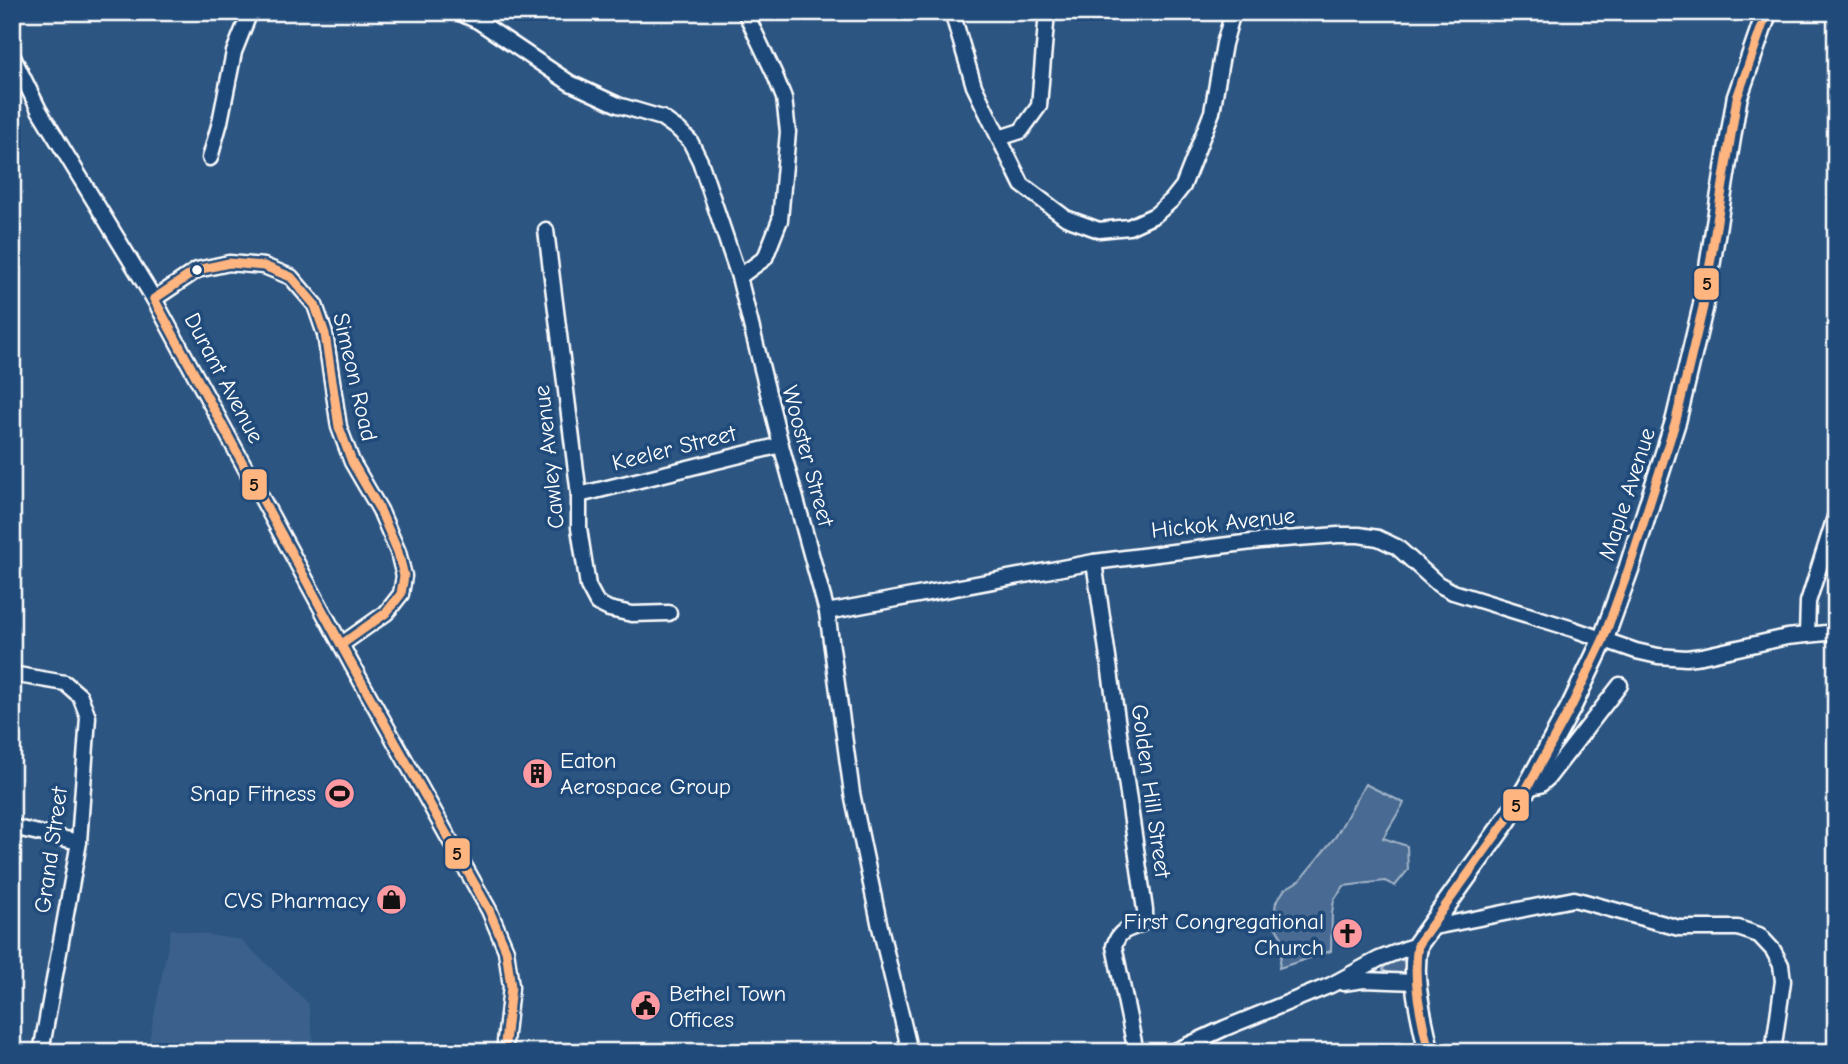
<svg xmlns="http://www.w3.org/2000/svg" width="1848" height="1064" viewBox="0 0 1848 1064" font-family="'Comic Neue',sans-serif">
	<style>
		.built { fill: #3b618b }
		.green { fill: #486b92; stroke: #a4b5c8; stroke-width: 2 }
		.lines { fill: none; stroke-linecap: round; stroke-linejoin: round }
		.minor-casing { stroke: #fff; stroke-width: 19 }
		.major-casing { stroke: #fff; stroke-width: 24 }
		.minor { stroke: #1f4a7a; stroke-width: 14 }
		.major { stroke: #1f4a7a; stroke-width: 19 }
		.bus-1-casing { stroke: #1f4a7a; stroke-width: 14 }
		.bus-1 { stroke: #ffb580; stroke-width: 9 }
		.bus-dot { fill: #fff; stroke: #1f4a7a; stroke-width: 2.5 }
		.labels { text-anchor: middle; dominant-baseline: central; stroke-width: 7; stroke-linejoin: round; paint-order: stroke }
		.street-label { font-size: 23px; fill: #fff; stroke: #1f4a7a }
		.poi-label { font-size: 23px; fill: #fff; stroke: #1f4a7a; text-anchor: end }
		.line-badge { stroke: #1f4a7a; stroke-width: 2.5 }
		.pale-badge-label { font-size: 19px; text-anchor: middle; font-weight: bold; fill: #111 }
	</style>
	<rect width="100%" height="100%" fill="#2c5582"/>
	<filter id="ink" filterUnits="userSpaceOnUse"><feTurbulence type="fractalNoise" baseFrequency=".0143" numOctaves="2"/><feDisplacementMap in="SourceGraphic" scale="14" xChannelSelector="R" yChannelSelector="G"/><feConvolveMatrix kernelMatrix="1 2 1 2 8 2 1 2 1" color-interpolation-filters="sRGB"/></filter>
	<g filter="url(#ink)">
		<path class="built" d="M171,929L241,940L308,1003L315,1052H147Z"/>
		<g class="green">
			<path d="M1365,784L1404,803L1383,838L1407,846L1408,870L1395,886L1385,881L1344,886L1334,900L1332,913L1331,951L1279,968L1283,942L1282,938L1273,923L1276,902L1285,889L1300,880L1336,836Z"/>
			<path d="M1398,959H1400L1406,962C1407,979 1393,976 1383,970L1384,967Z"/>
		</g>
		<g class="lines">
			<defs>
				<g id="minor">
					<path d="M458,12L478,21L570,83L618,105L662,118L679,130L690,141L700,161L739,277L781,445L827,612L852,793L880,927L910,1052"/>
					<path d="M952,12L974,86L999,138"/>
					<path d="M1047,12L1039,106L1021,131L999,138L1022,185L1066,218L1099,230L1129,227L1155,215L1172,200L1183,186L1212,112L1224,44L1233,12"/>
					<path d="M12,55L39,110L154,299L352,665L489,910L506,950L511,987L504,1052"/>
					<path d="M210,158L220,122L234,52L250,12"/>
					<path d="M546,230L579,495V528L588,586L597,603L609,609L632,614L669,613"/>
					<path d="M739,277L765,258L780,220L788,132L784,98L774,73L745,12"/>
					<path d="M154,299L197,270L229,263L264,266L291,277L315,305L325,334L339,427L352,462L380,510L398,552L404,576L401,594L386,613L342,644"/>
					<path d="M579,495L781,445"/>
					<path d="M1094,562L1145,910V917L1141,924C1126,931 1120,929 1114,946L1136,1052"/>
					<path d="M827,612L1094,562L1260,541L1338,535H1359L1378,538L1397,547L1438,584L1453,592L1573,629L1636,651L1658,656L1686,658L1702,656L1787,637L1836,632"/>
					<path d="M1807,634L1808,602L1836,514"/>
					<path d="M12,674L65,683L80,696L88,717L79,842L41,1052"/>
					<path d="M1527,788L1540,785L1548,778L1620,685"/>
					<path d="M12,827L79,842"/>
					<path d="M1429,928L1574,899L1679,928H1738L1759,935L1773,950L1781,965L1783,981L1773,1052"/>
					<path d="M1343,983L1364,980L1416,982"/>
					<path d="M1173,1052L1225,1028L1331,985L1379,959L1418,944"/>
				</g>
				<path id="major" d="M1429,1052C1422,1017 1410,979 1418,944L1506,821L1527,788L1571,707L1603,640L1629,568L1676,420L1703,307L1737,98L1767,12"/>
			</defs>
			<use href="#minor" class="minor-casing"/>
			<use href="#major" class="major-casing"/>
			<use href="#minor" class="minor"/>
			<use href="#major" class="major"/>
			<defs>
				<g id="bus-1">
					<path d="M154,299L352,665L489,910L506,950L511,987L504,1052"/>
					<path d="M154,299L197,270L229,263L264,266L291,277L315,305L325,334L339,427L352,462L380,510L398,552L404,576L401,594L386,613L342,644"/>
					<path d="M1429,1052C1421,1016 1412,981 1418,944L1506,821L1527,788L1571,707L1603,640L1629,568L1676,420L1703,307L1737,98L1767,12"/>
				</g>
			</defs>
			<use href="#bus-1" class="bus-1-casing"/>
			<use href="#bus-1" class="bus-1"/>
		</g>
	</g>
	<defs>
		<symbol id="building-disc" viewBox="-11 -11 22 22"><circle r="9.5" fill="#ff9aa2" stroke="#1f4a7a"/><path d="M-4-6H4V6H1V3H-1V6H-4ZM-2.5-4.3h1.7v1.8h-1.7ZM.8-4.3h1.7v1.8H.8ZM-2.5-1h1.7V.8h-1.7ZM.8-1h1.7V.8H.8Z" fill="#111"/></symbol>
		<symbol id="stadium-disc" viewBox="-11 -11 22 22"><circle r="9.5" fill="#ff9aa2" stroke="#1f4a7a"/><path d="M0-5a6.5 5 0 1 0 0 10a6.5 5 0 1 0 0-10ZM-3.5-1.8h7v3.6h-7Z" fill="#111"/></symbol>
		<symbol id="shop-disc" viewBox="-11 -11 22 22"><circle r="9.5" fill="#ff9aa2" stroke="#1f4a7a"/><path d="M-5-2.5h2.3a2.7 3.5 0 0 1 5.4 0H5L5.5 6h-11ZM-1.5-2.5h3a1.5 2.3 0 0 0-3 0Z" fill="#111"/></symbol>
		<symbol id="church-disc" viewBox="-11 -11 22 22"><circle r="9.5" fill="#ff9aa2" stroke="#1f4a7a"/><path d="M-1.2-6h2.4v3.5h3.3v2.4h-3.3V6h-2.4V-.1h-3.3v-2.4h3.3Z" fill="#111"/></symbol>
		<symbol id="civic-disc" viewBox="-11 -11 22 22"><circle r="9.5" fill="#ff9aa2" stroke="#1f4a7a"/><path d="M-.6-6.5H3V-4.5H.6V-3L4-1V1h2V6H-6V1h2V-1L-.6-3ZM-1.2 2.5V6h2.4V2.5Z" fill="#111"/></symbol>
	</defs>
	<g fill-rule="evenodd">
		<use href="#building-disc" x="520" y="756" width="35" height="35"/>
		<use href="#stadium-disc" x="322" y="776" width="35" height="35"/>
		<use href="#shop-disc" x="374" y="882" width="35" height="35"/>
		<use href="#church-disc" x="1330" y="916" width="35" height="35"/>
		<use href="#civic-disc" x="628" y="988" width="35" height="35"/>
	</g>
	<circle class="bus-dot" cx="197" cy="270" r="6"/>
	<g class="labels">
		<g class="street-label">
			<text transform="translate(355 377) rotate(77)">Simeon Road</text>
			<text transform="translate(224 378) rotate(62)">Durant Avenue</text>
			<text transform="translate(674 448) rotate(-14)">Keeler Street</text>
			<text transform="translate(808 456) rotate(75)">Wooster Street</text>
			<text transform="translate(549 457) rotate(-96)">Cawley Avenue</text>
			<text transform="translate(1627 494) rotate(-72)">Maple Avenue</text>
			<text transform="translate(1223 523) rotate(-6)">Hickok Avenue</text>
			<text transform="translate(1151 791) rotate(82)">Golden Hill Street</text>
			<text transform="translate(51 850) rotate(-82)">Grand Street</text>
		</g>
		<g class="poi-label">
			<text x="560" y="760" text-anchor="start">Eaton<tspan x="560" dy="26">Aerospace Group</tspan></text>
			<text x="316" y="793">Snap Fitness</text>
			<text x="369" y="900">CVS Pharmacy</text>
			<text x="1324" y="921">First Congregational<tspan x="1324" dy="26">Church</tspan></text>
			<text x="669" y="993" text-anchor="start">Bethel Town<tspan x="669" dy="26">Offices</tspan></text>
		</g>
	</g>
	<g class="line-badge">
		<rect x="1693" y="267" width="27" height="34" rx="7" fill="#ffb580"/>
		<rect x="241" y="468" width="27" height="33" rx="7" fill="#ffb580"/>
		<rect x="1502" y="788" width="28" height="34" rx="7" fill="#ffb580"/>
		<rect x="444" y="837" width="27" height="33" rx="7" fill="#ffb580"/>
	</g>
	<g class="pale-badge-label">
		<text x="1707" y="290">5</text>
		<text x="254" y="491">5</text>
		<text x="1516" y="812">5</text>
		<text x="457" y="860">5</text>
	</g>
	<rect width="1848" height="1064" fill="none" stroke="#1f4a7a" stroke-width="42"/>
	<rect x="21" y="21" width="1806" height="1022" fill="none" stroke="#fff" stroke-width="2.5" filter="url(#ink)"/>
</svg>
